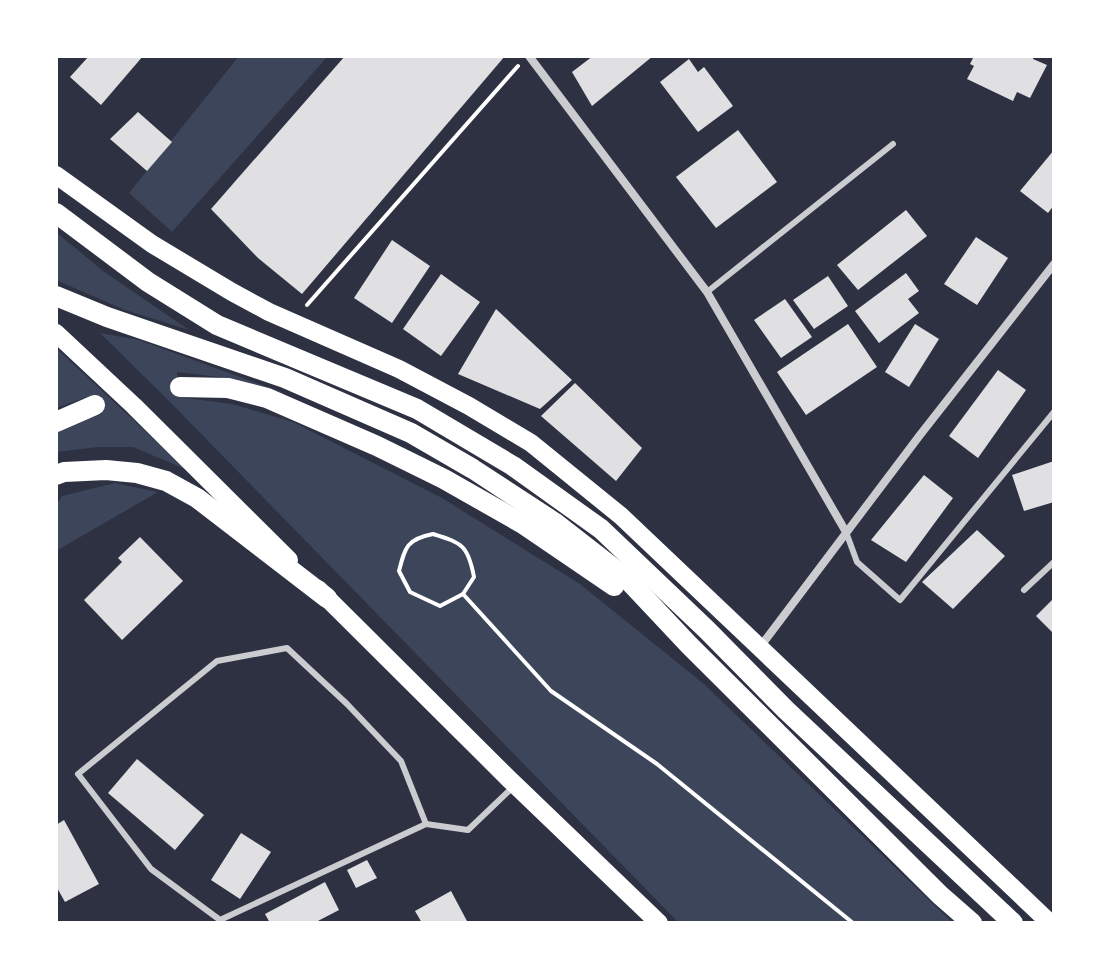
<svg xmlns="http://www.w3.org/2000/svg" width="1110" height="979" viewBox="0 0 1110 979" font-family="'PT Sans',sans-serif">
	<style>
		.green { fill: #3c4559 }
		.building { fill: #e0e0e3 }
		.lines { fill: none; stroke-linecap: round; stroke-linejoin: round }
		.path { stroke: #fff; stroke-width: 4 }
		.service { stroke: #caccd0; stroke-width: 6 }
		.minor { stroke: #caccd0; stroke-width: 8 }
		.primary { stroke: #fff; stroke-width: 18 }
		.trunk { stroke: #fff; stroke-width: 20 }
	</style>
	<rect width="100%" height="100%" fill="#2d3142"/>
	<g class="green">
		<path d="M239,56H328L172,232L129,193Z"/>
		<path d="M56,232L103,271L189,330L125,310L56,280Z"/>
		<path d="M100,333L139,340L287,394L219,377L177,372L179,397L232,404L293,422L442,498L580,584L704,684L953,923H679L169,401Z"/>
		<path d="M56,348L187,470L133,447H98L56,452V430L102,414L93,395L56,408Z"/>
		<path d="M115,483L158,492L56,551V505L62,496Z"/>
	</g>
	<g class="building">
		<path d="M89,56H143L101,105L70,77Z"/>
		<path d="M345,56H505L302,294L258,258L211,209Z"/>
		<path d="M593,56H653L592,106L572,72Z"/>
		<path d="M974,56H1034L1033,59L1047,65L1030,98L1017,92L1013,101L967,79L974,66L970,64Z"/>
		<path d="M689,59L698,72L704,67L733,106L698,132L660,82Z"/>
		<path d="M138,112L172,142L147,171L110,139Z"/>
		<path d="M738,130L777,182L716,228L676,177Z"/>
		<path d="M1054,150V205L1048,213L1020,191Z"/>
		<path d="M906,210L927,236L858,290L837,265Z"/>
		<path d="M976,237L1008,258L977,305L944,284Z"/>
		<path d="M392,240L430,266L392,323L354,298Z"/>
		<path d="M906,273L919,291L908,299L919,313L879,343L855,311Z"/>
		<path d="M441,274L480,302L441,356L403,329Z"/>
		<path d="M828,276L848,306L814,329L793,300Z"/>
		<path d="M785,299L812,337L781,358L754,320Z"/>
		<path d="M496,309L572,380L540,409L458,374Z"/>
		<path d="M848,324L877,367L806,415L777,372Z"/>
		<path d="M915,324L939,339L909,387L885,372Z"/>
		<path d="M998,370L1026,390L978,458L949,436Z"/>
		<path d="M575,383L642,448L616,481L541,416Z"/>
		<path d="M1054,461V502L1024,511L1012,475Z"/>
		<path d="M924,475L953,498L906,562L871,540Z"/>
		<path d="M977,530L1005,556L953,609L922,582Z"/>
		<path d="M140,537L183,581L122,640L84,600L122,562L118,558Z"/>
		<path d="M1054,598V634L1036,616Z"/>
		<path d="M137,759L204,815L175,850L108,793Z"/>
		<path d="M64,820L99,884L65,902L56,886V825Z"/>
		<path d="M241,833L271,852L240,899L211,880Z"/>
		<path d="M367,860L377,878L356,888L347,870Z"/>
		<path d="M325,882L339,910L314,923H270L265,914Z"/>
		<path d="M451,891L468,923H422L415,911Z"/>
	</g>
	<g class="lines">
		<g class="path">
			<path d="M307,305L518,66"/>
			<path d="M433,534C462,543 468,545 474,577L463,594L440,606L410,592L399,571C405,547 407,539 433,534Z"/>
			<path d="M463,594L551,691L657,764L853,923"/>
		</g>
		<g class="service">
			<path d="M707,292L893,144"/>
			<path d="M846,532L857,562L900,600L1054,412"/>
			<path d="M1024,590L1054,562"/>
			<path d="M287,648L347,704L401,761L426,824L220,920L151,869L78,774L217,661Z"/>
			<path d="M426,824L468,830L513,787"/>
		</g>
		<g class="minor">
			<path d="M529,56L707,292L846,532"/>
			<path d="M760,647L920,435L1054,264"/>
		</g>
		<g class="primary">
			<path d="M56,175L152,244L232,292L269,312L399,369L469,406L531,443L621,516L1050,923"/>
			<path d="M56,333L134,406L289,560"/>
			<path d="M318,589L509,779L659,923"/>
		</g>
		<g class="trunk">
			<path d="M56,213L148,282L217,325L417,409L513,466L601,529L707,630L786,710L1013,923"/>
			<path d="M56,296L107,317L285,378L411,433L473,469L554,522L626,578L689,645L940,895L972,923"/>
			<path d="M180,387L228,388L267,398L377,446L444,479L523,524L614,586"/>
			<path d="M56,422L95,405"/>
			<path d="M56,475L64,472L106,470L137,473L166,481L197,498L327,598"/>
		</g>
	</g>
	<rect width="1110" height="979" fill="none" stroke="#ffffff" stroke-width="116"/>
</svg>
